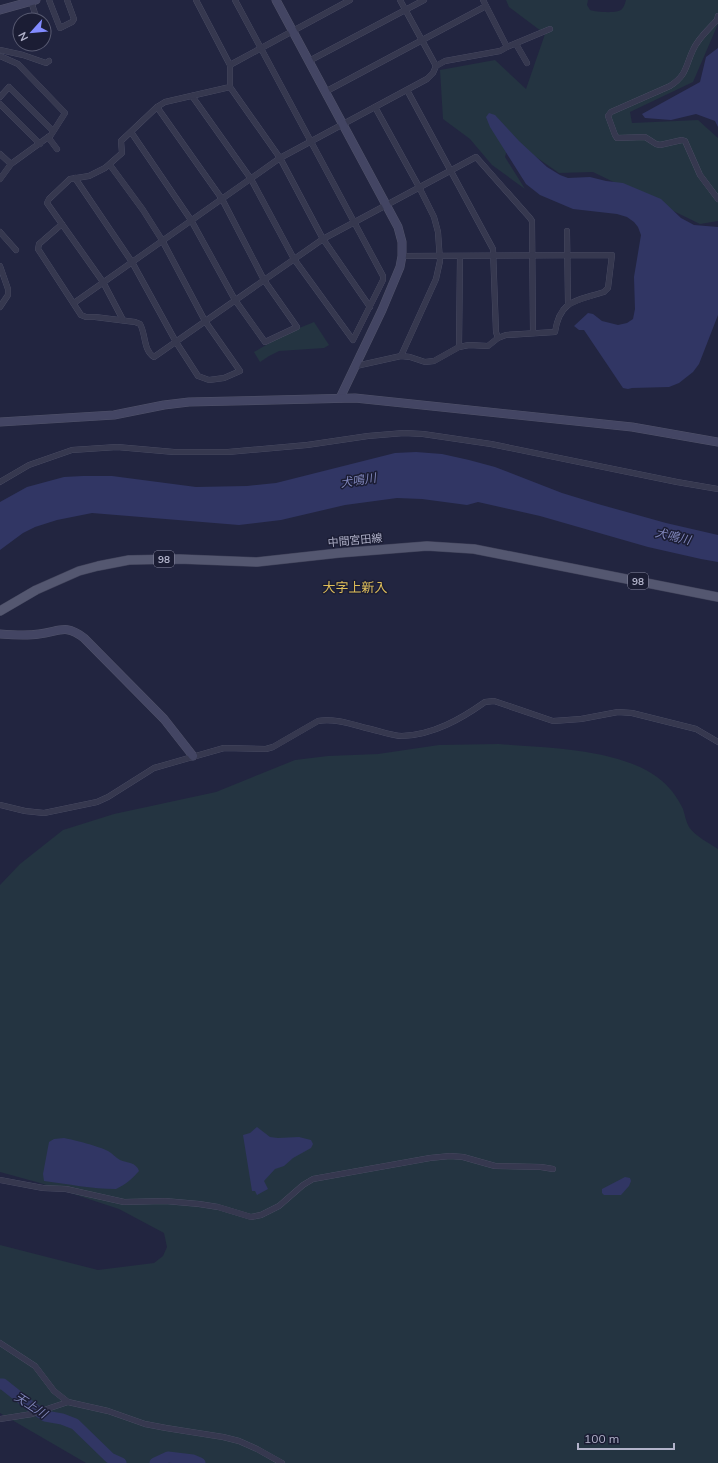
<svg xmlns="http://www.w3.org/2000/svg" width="718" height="1463" viewBox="0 0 718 1463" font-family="Mulish,'Noto Sans JP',sans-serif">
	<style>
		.green { fill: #243441 }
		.water { fill: #313664 }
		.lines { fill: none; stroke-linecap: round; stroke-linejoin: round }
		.river { stroke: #313664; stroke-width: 11 }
		.street-casing { stroke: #51536a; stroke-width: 6 }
		.secondary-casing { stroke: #51536a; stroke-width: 9 }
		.primary-casing { stroke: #3f4158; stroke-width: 10 }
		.street { stroke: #36384f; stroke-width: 5.5 }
		.secondary { stroke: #434563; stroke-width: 8 }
		.primary { stroke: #545770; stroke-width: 9 }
		.labels { text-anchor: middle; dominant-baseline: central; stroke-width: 3; stroke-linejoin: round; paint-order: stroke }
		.shield { fill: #1b1d34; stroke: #85869d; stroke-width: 1 }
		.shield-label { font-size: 10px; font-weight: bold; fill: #b2b3ca }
		.street-label { font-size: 11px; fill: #b2b3ca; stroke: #1b1d34 }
		.water-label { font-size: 12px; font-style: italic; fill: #7f85b9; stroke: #1b1d34 }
		.quarter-label { font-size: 13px; fill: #debd59; stroke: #1b1d34 }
	</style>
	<rect width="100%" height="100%" fill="#222540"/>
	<g class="green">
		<path d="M506,0H588L587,5L590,10C596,12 618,14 622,9C624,7 625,3 626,0H718V24L693,82L630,112L632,123L698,120L718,138V221L700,224L593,172L559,173L510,139L505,157L525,189L492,165L470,139L443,119L440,70L495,60L526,89L545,34L509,7Z"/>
		<path d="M314,322L329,345L324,348L279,351L269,356L260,362L254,352L287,333Z"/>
		<path d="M499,744C548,748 636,748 670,789C675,794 680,803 683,809C685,815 686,822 689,827C695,836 709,843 718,849V1463H86L0,1413V1245L98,1270L154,1263L163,1256L167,1247L164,1233L119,1209L40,1183L0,1172V885L20,864L63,830L114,814L216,792L295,760L328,756L378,754L439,745Z"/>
	</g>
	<g class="water">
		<path d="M718,48V127L715,121L696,114L671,120L645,118L642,114L700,82L706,57Z"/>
		<path d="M489,113L495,115L519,141L547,167L560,175L568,178L590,177L606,181L623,183L661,199L681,218L694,225L718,227V315L699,364L693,372L679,383L669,387L632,388L628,389L623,388L584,330H579L574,326L588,313L593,314L602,321L618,325L627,323L633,319L635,309L634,277L641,235L638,227L634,222L627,217L617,214L573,209L540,195L526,184L490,127L486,117Z"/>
		<path d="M416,452L442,454L469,460L495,467L562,493L598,504L666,523L718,535V562L701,559L648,547L540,516L478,502L467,505L422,499L397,498L345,505L281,520L239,525L92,513L57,520L35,527L23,533L0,550V502L27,487L64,477L83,476H112L196,487L247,486L276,483L395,453Z"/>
		<path d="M257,1127L270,1137L278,1138L299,1137L311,1140L313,1144L311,1148L293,1158L284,1166L275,1169L264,1181L268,1189L257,1195L255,1191H252L243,1135L250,1133Z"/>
		<path d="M64,1138C75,1140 98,1146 108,1151C112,1153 116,1158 120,1160C127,1163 136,1162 139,1171C133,1178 125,1185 116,1189C92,1189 68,1184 44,1181L43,1174L49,1142L54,1139Z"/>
		<path d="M625,1177L630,1178L631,1181L629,1186L621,1195H604L602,1193V1189Z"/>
	</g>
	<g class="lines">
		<g class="river">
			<path d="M0,1384H3L33,1408L45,1416L62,1419L75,1424L110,1458L121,1463"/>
			<path d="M155,1463L168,1457L193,1460L200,1463"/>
		</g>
		<defs>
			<g id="street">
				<path d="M49,0L60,28L72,22L74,19L67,0"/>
				<path d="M400,0L436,66"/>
				<path d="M31,1L37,20"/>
				<path d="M718,16L717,20C709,29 698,38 693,50C685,67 687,75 670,86L611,112L608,116L615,135L617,138L645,137L656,144L660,145L682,140L685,141L700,175L718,199"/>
				<path d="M516,44L527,63"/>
				<path d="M507,47L550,29"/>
				<path d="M0,50L23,55L46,63L49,61"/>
				<path d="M0,56L18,64L65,113L51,135L11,164L0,179"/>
				<path d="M309,61L424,0"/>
				<path d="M230,65L350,0"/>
				<path d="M230,87L280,158L323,239L370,307"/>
				<path d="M407,90L493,249L496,332L498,338"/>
				<path d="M325,92L486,6"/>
				<path d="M192,96L251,179L294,259L353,340L383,280V276L235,0"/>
				<path d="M0,97L9,87L53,131"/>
				<path d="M0,104L40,144"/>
				<path d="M375,107L419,187L434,217L438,232L440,261L436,279L401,356"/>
				<path d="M131,132L191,220L235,300L265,342L297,327L264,280L222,199L157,107"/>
				<path d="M48,137L57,149"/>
				<path d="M0,154L11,164"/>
				<path d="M75,178L132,262L176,342L198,376L209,380L224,378L240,371L205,321L162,240L143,210L110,165"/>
				<path d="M62,224L39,244L38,249L81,315L86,317H95L135,322L140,324C146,334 143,350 154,357L323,239L476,157L530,218L532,221L533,333"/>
				<path d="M567,231L568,304"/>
				<path d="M0,232L16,250"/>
				<path d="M0,266L8,289V295L0,307"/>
				<path d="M74,303L280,158L427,79L433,73L436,66L445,61L500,51L507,47L483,0"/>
				<path d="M123,320L103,282L47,203L49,199L70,179L89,176L105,168L122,153L121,141L157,107L165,102L230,87V65L196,0"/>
				<path d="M459,347L460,256"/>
				<path d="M356,366L401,356L410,357L425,362L434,361L459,347L469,345L488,346L498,338L506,335L555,332C560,299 577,301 604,292L608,288L612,255L402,256"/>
				<path d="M0,482L29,465L72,450L117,447L174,452H228L307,445L368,436L404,433L423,434L491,444L677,482L718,489"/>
				<path d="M0,805L25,811L44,813L97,802L108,797L154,768L224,748L266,749L273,747L318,721C333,718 351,724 366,728C377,730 391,736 402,736C433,735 461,719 485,702L494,701L553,721L581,719L618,712L632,713L696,729L718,742"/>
				<path d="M0,1180L43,1188L66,1189L124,1202L165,1201L199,1204L218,1207L251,1217L261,1215L279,1206L303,1185L313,1179L430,1158L450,1156L463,1157L495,1166L541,1167L553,1169"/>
				<path d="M0,1343L35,1366L54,1391L68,1402L108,1411L145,1424L166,1428L223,1437L239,1441L257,1449L282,1463"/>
				<path d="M0,1419L32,1414L68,1402"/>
			</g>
			<g id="secondary">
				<path d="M276,0L398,227L402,242V256L400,267L382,310L340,398"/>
				<path d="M0,10L36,0"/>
				<path d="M0,422L114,415L164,405L189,402L355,398L632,427L718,442"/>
				<path d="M0,634C13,635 26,636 39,634C59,632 65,623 84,638L164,719L193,756"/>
			</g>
			<path id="primary" d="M0,611L36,590L79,571L98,566L129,560L179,559L257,562L339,553L427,546L474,549L718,597"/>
		</defs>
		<use href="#street" class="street-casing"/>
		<use href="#secondary" class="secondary-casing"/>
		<use href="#primary" class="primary-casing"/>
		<use href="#street" class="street"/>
		<use href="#secondary" class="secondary"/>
		<use href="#primary" class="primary"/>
	</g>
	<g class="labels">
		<g class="shield">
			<rect x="154" y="551" width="20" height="16" rx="3"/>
			<rect x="628" y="573" width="20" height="16" rx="3"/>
		</g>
		<g class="shield-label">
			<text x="164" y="559">98</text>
			<text x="638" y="581">98</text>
		</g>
		<g class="street-label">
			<text transform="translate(355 540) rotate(-5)">中間宮田線</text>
		</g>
		<g class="water-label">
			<text transform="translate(358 480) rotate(-9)">犬鳴川</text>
			<text transform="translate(673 536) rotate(13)">犬鳴川</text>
			<text transform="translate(31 1405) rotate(33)">天上川</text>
		</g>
		<g class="quarter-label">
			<text x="355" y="587">大字上新入</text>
		</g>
	</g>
	<g transform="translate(32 32) rotate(243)"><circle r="19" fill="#1b1d34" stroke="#575970"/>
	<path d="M0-3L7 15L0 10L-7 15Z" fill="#828bff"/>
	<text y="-6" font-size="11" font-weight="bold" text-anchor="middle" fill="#b2b3ca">N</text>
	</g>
	<path d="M578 1443v6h96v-6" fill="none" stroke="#b2b3ca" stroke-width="2"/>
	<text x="584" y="1443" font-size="12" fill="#b2b3ca" stroke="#1b1d34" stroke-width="3" paint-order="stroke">100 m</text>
</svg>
